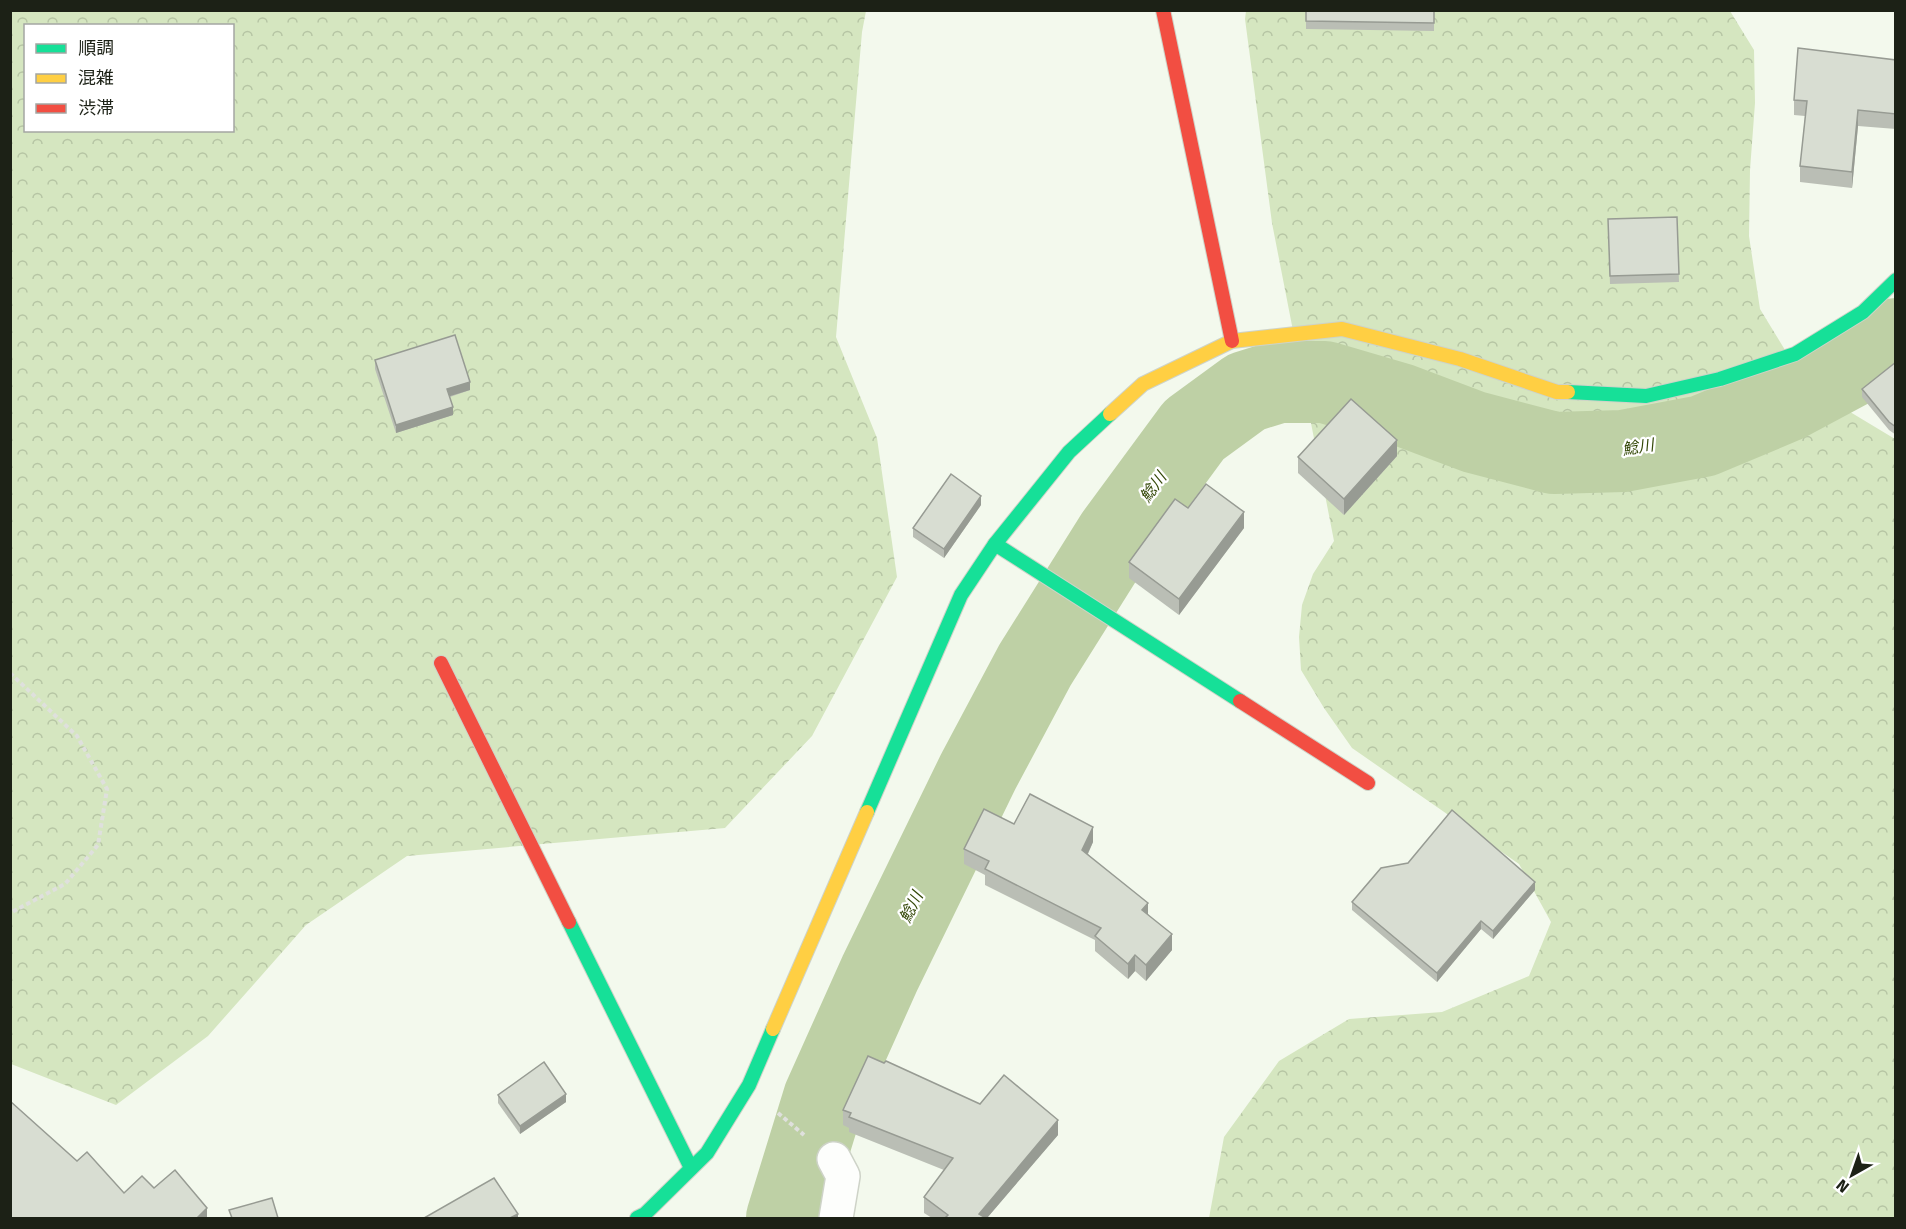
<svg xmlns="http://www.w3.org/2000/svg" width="1906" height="1229" viewBox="0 0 1906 1229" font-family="'Fira Sans','Noto Sans JP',sans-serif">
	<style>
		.forest { fill: url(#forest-crowns); fill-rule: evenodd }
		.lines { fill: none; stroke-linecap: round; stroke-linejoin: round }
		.river { stroke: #bed0a5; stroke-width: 82 }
		.street-casing { stroke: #ced3c8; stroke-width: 36 }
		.fast-casing { stroke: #ced3c8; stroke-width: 16 }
		.slow-casing { stroke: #ced3c8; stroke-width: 16 }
		.jam-casing { stroke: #ced3c8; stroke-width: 16 }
		.path { stroke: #dfe0dd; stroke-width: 4; stroke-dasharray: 4.5 3; stroke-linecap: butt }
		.street { stroke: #fdfefc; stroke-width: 33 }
		.fast { stroke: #16e098; stroke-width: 14 }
		.slow { stroke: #ffcf43; stroke-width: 14 }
		.jam { stroke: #f24e42; stroke-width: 14 }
		.wall { fill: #babeb5 }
		.shaded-wall { fill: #979b93 }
		.building { fill: #d8ddd2; stroke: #979b93; stroke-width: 1.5 }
		.labels { text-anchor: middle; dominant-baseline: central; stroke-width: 4.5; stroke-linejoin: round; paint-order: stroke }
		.water-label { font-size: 16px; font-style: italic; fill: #354909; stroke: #fff }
	</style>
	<defs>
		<pattern id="forest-crowns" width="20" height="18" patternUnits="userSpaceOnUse" patternTransform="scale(1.5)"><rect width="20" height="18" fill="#d5e6c0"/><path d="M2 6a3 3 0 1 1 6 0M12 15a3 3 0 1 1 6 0" fill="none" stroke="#b6c5a4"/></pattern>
	</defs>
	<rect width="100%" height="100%" fill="#f3f9ed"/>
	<g class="forest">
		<path d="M10,11H866L862,32L836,337L877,438L897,577L812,736L725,828L407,856L306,925L208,1036L116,1105L11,1064ZM26,26H232V130H26Z"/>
		<path d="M1246,11H1730L1754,50L1755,103L1750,170L1749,236L1760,309L1807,386L1895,439L1894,1218H1209L1224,1137L1279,1061L1349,1019L1442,1012L1529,976L1551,922L1519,864L1352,748L1324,708L1301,670L1299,637L1302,605L1313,574L1334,541L1272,223L1245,19Z"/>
	</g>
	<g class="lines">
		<path class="river" d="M787,1218L824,1098L880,973L978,772L1035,665L1116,536L1194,430L1246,392L1278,382H1325L1400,404L1474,432L1554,453L1623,451L1703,436L1784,402L1868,357L1896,339"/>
		<defs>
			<path id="street" d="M834,1159L843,1176L836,1218"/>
			<g id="fast">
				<path d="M1568,392L1646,396L1720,379L1795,354L1863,312L1896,280"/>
				<path d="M995,544L1240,701"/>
				<path d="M867,812L961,595L995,544L1069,452L1110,414"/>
				<path d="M569,922L691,1168"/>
				<path d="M637,1218L645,1214L707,1153L749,1085L773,1029"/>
			</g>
			<g id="slow">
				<path d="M1110,414L1143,384L1232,341L1342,329L1460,359L1557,392H1568"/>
				<path d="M773,1029L867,812"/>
			</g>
			<g id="jam">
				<path d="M1163,10L1232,341"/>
				<path d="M441,663L569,922"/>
				<path d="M1240,701L1368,783"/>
			</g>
		</defs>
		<use href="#street" class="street-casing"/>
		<use href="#fast" class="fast-casing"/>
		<use href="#slow" class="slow-casing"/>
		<use href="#jam" class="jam-casing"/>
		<g class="path">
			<path d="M10,673L77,736L107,789L98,845L65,884L10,913"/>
			<path d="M778,1113L804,1135"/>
		</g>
		<use href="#street" class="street"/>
		<use href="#fast" class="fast"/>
		<use href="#slow" class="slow"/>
		<use href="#jam" class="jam"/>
	</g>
	<g class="wall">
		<path d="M1306,10H1434V31L1306,29Z"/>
		<path d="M1896,60V129L1858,126L1852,188L1800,182V166L1805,116L1794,115V100Z"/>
		<path d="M1677,217L1679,282L1610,284L1608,219Z"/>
		<path d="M375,360L470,390L450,397L453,415L396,433L375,369Z"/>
		<path d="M1896,362V435L1889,430L1862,397V389Z"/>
		<path d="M1397,456L1344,515L1298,473V457Z"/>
		<path d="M981,505L944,558L913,537V528Z"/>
		<path d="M1188,508L1244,528L1179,615L1129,578V562Z"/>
		<path d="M1093,842L1088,854L1148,914L1172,950L1146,981L1135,971L1128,979L1095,951V940L985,885V875L964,864V849Z"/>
		<path d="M1535,890L1493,939L1481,929L1437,982L1352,910V902Z"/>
		<path d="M884,1063L980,1104L1058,1135L987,1218H932L924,1213V1197L944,1170L849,1132V1128L843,1125V1110Z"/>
		<path d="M498,1095L566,1102L520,1134L498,1103Z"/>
	</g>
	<g class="shaded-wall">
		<path d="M1858,110V126L1852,188V172Z"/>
		<path d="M470,382V390L447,397V389Z"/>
		<path d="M453,407V415L396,433V425Z"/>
		<path d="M1397,440V456L1344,515V499Z"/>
		<path d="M981,496V505L944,558V549Z"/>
		<path d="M1244,512V528L1179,615V599Z"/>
		<path d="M1093,827V842L1082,866V850Z"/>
		<path d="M1535,882V890L1493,939V931Z"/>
		<path d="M1148,903V918L1142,910Z"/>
		<path d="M1481,921V929L1437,982V973Z"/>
		<path d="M1172,934V950L1146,981V965Z"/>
		<path d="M1135,955V971L1128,979V964Z"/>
		<path d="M566,1094V1102L520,1134V1126Z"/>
		<path d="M1058,1120V1135L987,1218H979V1214Z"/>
		<path d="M207,1208V1218H197Z"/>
		<path d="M518,1214V1218H510Z"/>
	</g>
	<g class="building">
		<path d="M1306,10H1434V23L1306,21Z"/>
		<path d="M1798,48L1896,60V114L1858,110L1852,172L1800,166L1807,101L1794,100Z"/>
		<path d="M1677,217L1679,274L1610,276L1608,219Z"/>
		<path d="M455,335L470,382L447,389L453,407L396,425L375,360Z"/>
		<path d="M1896,362V427L1889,422L1862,389Z"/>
		<path d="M1351,399L1397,440L1344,499L1298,457Z"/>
		<path d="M951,474L981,496L944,549L913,528Z"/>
		<path d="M1206,484L1244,512L1179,599L1129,562L1175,499L1188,508Z"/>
		<path d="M1030,794L1093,827L1082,850L1148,903L1142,910L1172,934L1146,965L1135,955L1128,964L1095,936L1101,928L985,869L989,861L964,849L984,809L1014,824Z"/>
		<path d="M1452,810L1535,882L1493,931L1481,921L1437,973L1352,902L1381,868L1408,863Z"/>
		<path d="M868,1056L884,1063L886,1061L980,1104L1004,1075L1058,1120L979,1214L986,1218H945L948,1215L924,1197L953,1158L849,1117L851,1113L843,1110Z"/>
		<path d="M544,1062L566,1094L520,1126L498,1095Z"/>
		<path d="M10,1101L77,1161L87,1152L124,1193L142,1176L154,1188L175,1170L207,1208L197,1218H10Z"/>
		<path d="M494,1178L518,1214L510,1218H424Z"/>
		<path d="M272,1198L278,1218H232L229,1210Z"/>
	</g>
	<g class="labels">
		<g class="water-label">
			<text transform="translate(1638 447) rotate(-9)">鯰川</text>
			<text transform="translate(1153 487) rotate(-54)">鯰川</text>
			<text transform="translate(911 907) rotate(-64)">鯰川</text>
		</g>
	</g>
	<rect width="1906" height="1229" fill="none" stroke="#1c2116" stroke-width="24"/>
	<rect x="24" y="24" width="210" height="108" fill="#ffffff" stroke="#a4a6a2" stroke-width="1.5"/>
	<rect x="36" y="44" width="30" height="9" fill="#16e098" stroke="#a4a6a2" stroke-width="1.5"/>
	<text x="78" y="54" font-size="18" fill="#1c2116">順調</text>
	<rect x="36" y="74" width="30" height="9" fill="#ffcf43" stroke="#a4a6a2" stroke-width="1.5"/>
	<text x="78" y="84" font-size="18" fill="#1c2116">混雑</text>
	<rect x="36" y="104" width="30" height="9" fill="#f24e42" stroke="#a4a6a2" stroke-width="1.5"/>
	<text x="78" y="114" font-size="18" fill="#1c2116">渋滞</text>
	<g transform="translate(1852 1175) rotate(220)" stroke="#ffffff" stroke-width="4.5" paint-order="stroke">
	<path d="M0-4.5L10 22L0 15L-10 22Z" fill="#1c2116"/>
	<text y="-9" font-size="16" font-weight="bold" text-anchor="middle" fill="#1c2116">N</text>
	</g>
</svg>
